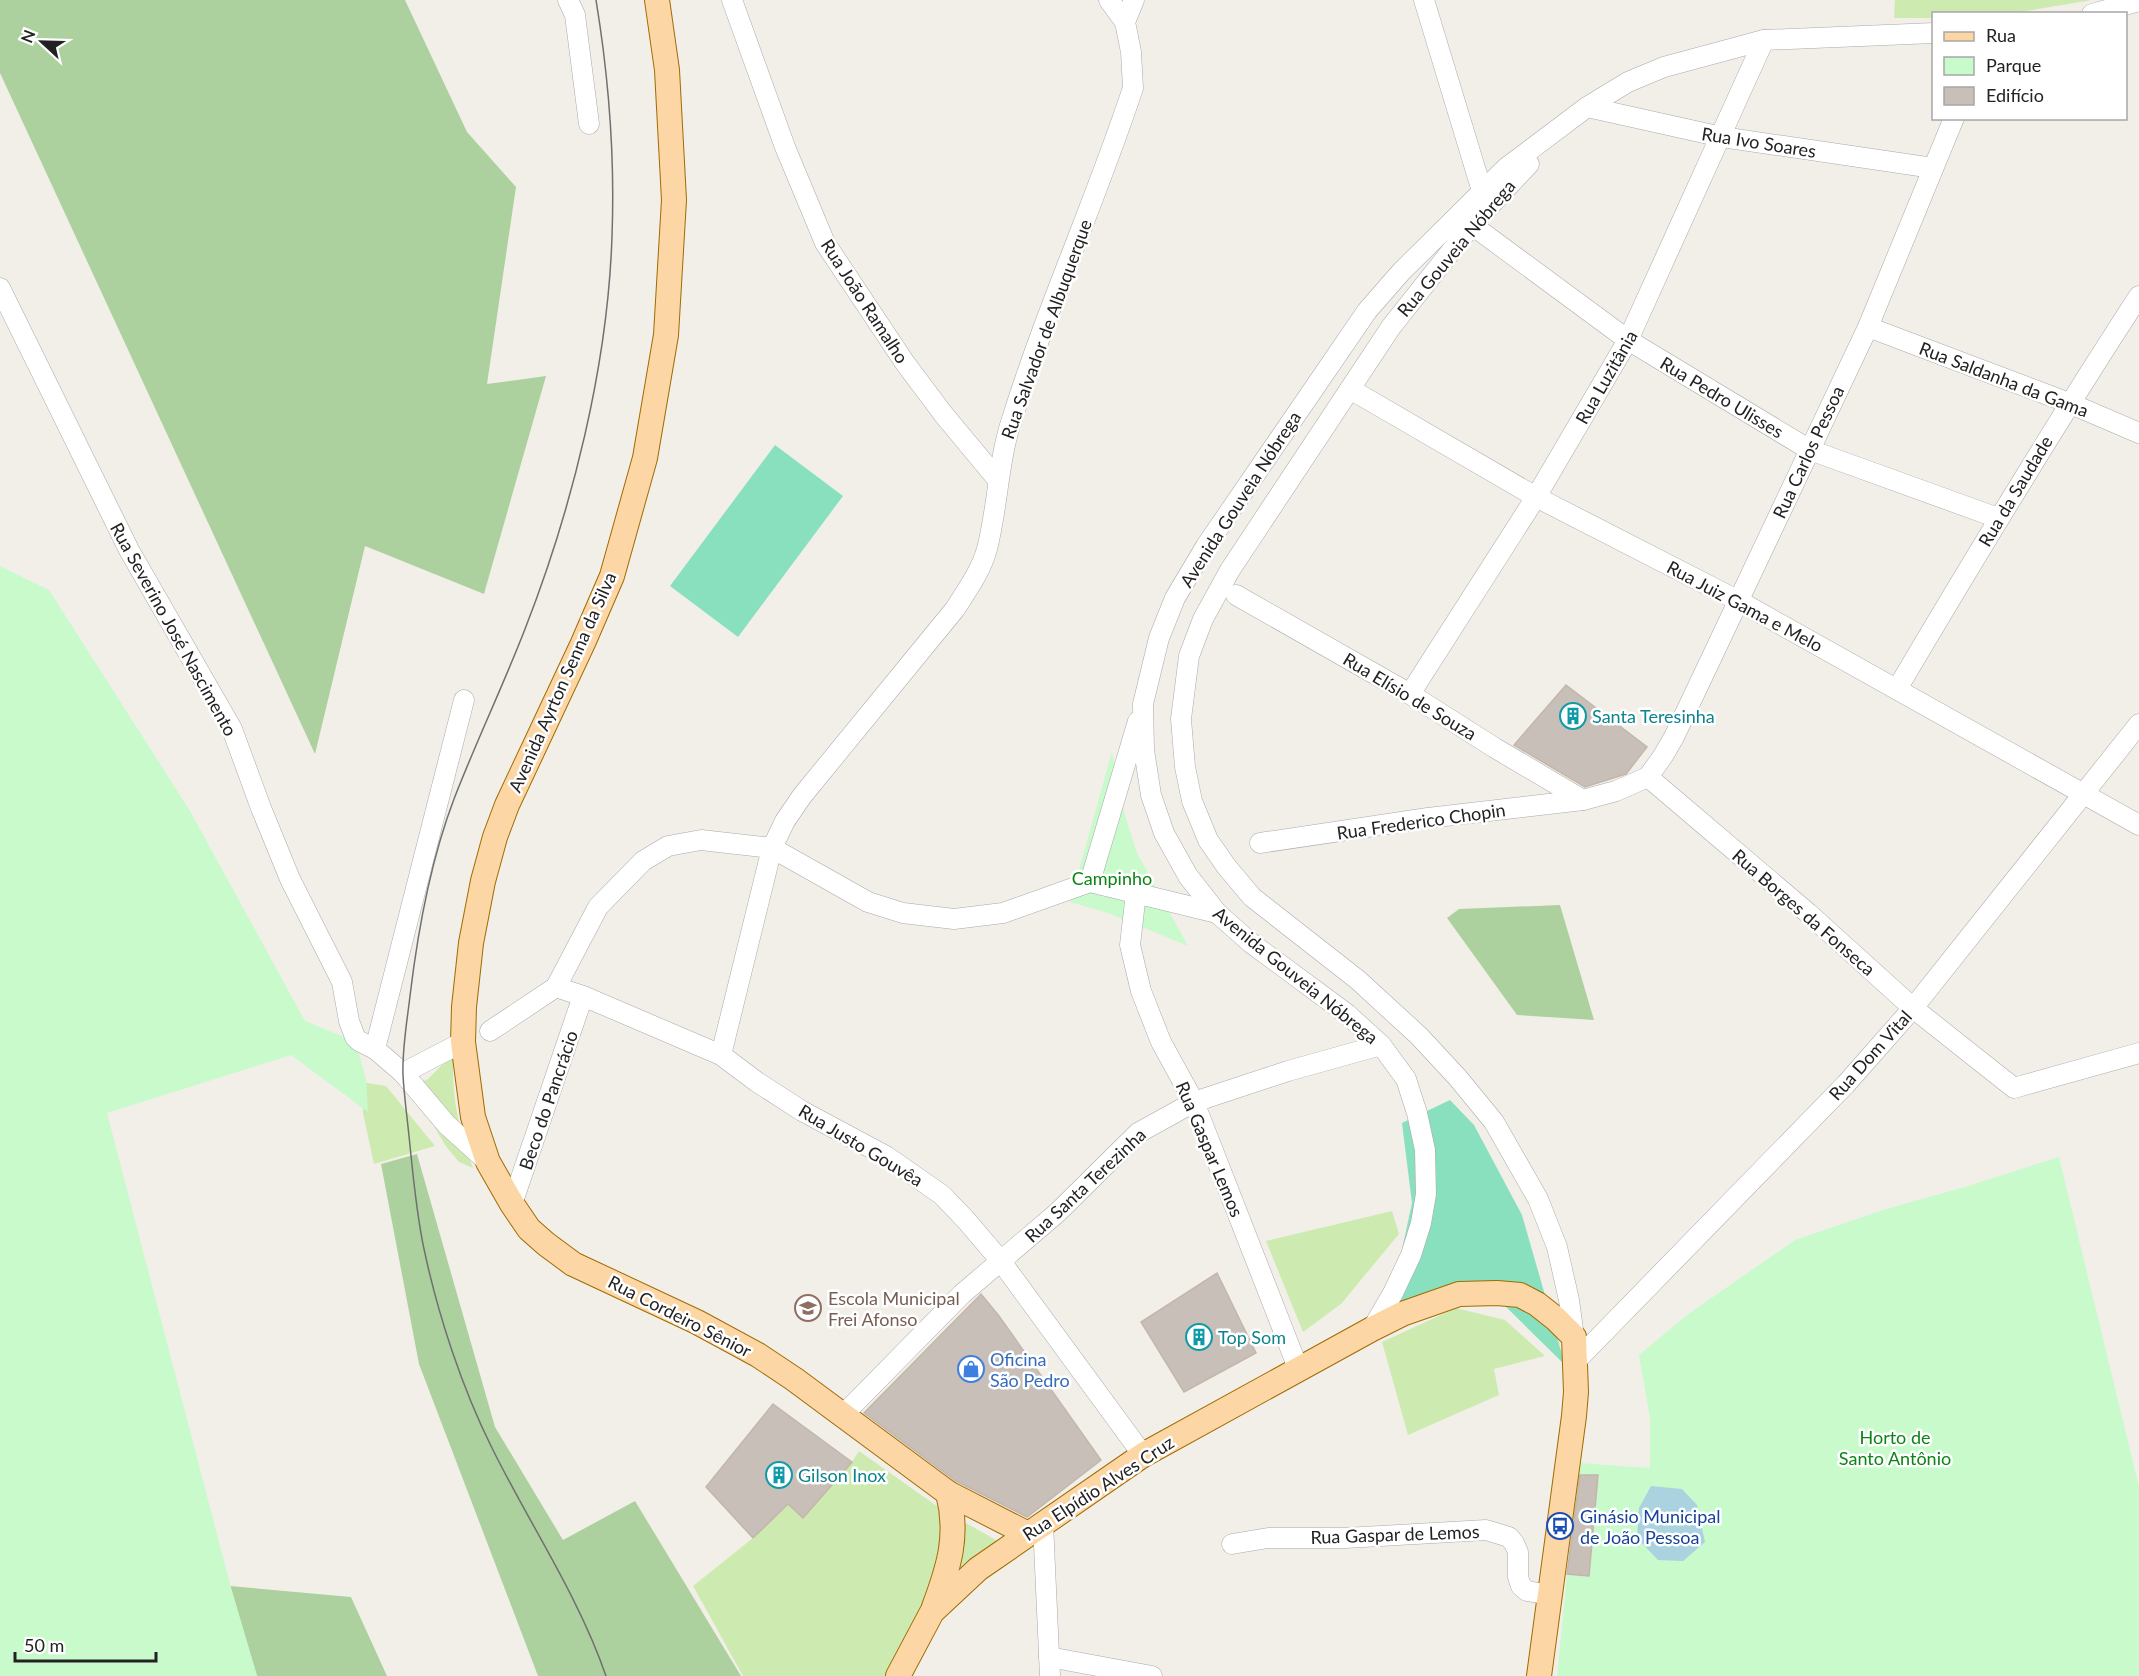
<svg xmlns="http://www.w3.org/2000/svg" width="2139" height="1676" viewBox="0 0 2139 1676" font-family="Lato,sans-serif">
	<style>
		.grass { fill: #cdebb0 }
		.forest { fill: #add19e }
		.park { fill: #c8facc }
		.pitch { fill: #88e0be }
		.water { fill: #aad3df }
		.building { fill: #c7bfb8; stroke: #c4b6ab; stroke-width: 1.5 }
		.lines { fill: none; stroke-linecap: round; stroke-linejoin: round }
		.minor-casing { stroke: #a9a9a9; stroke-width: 21 }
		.major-casing { stroke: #a06b00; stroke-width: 26 }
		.minor { stroke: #fff; stroke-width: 20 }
		.major { stroke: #fcd6a4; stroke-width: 24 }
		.tram { stroke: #707070; stroke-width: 1.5 }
		.labels { text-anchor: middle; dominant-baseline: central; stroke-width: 5; stroke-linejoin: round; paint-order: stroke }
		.street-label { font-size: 18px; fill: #222; stroke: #fff }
		.culture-label { font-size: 18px; fill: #0d838f; stroke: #fff; text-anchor: start }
		.park-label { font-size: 18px; fill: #0c8416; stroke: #fff }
		.education-label { font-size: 18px; fill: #785e54; stroke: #fff; text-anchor: start }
		.shop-label { font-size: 18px; fill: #366cbe; stroke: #fff; text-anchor: start }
		.transit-label { font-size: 18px; fill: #164399; stroke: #fff; text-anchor: start }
	</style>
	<rect width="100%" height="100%" fill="#f2efe9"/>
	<g class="grass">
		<path d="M1895,0H2092L2014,13L1934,14L1933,18H1894Z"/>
		<path d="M453,1054C452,1099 458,1126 473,1168L459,1162L445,1145L410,1084L427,1080Z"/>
		<path d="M361,1082L386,1086L435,1146L374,1164L363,1113Z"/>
		<path d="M1392,1211L1399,1234L1341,1304L1303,1332L1266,1241Z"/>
		<path d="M1456,1308L1505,1320L1545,1356L1494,1369L1499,1395L1408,1435L1382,1342Z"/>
		<path d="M859,1451L941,1509L1012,1549L933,1605L891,1676H743L693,1586L753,1538L788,1504L804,1517L852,1462Z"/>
	</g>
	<g class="forest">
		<path d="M0,0H405L467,132L516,187L487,384L546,376L484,594L365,546L315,754L0,73Z"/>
		<path d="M1560,905L1594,1020L1517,1015L1447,918L1459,909Z"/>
		<path d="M417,1154L495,1427L563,1540L635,1501L741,1676H538L419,1364L381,1164Z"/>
		<path d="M230,1586L351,1597L387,1676H257Z"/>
	</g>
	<g class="park">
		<path d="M0,566L49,590L190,811L305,1021L356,1042L366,1080L368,1112L291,1055L107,1113L230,1584L257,1676H0Z"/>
		<path d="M1112,752L1125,816L1137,853L1188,946L1108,913L1070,902Z"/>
		<path d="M2059,1157L2139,1487V1676H1557L1578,1463L1650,1468V1418L1639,1355L1687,1315L1795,1240L1883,1210L1968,1186Z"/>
	</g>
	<g class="pitch">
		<path d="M775,445L843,496L738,637L670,586Z"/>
		<path d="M1450,1100L1474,1125L1522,1215L1565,1365L1502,1303L1462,1301L1366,1332L1401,1254L1412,1203L1402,1123Z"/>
	</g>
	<path class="water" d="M1651,1486L1682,1489L1697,1505L1705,1542L1683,1561L1658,1560L1637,1538L1639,1508Z"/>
	<g class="building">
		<path d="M1566,685L1647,747L1626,774L1585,787L1514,745Z"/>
		<path d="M1217,1273L1256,1353L1184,1392L1141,1322Z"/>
		<path d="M981,1294L999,1316L1101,1460L1027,1517L956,1481L864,1413Z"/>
		<path d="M773,1404L852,1462L803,1518L788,1504L753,1538L706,1487Z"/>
		<path d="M1580,1475H1598L1589,1576L1567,1574Z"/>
	</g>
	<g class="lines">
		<defs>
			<g id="minor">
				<path d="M568,0L575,15L589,124"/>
				<path d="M732,0L785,147L825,243L905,363L944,415L998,480"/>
				<path d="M1109,0L1125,22"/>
				<path d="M1424,0L1482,191"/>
				<path d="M2092,14L2139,1"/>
				<path d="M1587,107L1722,137L1933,168"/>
				<path d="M1529,164L1472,225L1391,327L1230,570L1203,619L1189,656L1181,719L1185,767L1192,801L1208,840L1226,866L1252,897L1358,980L1419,1036L1458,1078L1494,1122L1538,1199L1557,1247L1569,1300L1574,1337"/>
				<path d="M1472,225L1628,340L1810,450L1998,518"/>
				<path d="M0,288L129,550L232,729L261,808L290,879L342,982L349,1021L355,1037L359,1041L375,1049L403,1073L447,1125L488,1162"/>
				<path d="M1868,327L2069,403L2139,433"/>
				<path d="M1350,389L1536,497L1737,600L2139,825"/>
				<path d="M1236,595L1410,694L1495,748L1583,800"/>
				<path d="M1897,689C1975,557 2055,425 2139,296"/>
				<path d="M1410,694L1536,497L1628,340L1764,40"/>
				<path d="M1648,777L1663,756L1674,737L1868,327L1954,118"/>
				<path d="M1648,777L1808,913L1913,1008L2014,1088L2139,1053"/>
				<path d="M1260,843L1428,818L1583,800L1616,791L1648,777"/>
				<path d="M1090,882L1138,721"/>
				<path d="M1136,893L1130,945L1141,991L1161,1042L1194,1102L1298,1368"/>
				<path d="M556,987L583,996L721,1055L757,1082L802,1111L886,1156L942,1195L965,1219L1000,1260L1143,1455"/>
				<path d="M490,1031L556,987L598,907L643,861L668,846L701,840L772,848L868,902L903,913L954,919L1003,913L1090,882L1217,913"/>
				<path d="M375,1049L464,700"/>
				<path d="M721,1055L772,848L785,821L802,796L955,609C967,590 981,571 987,549C998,506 998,461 1012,419C1047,307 1096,200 1133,88L1131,52L1125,22L1134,0"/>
				<path d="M403,1073L463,1042"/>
				<path d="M512,1204L583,996"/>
				<path d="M1372,1329L1393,1293L1411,1255L1421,1223L1426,1194L1425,1150L1417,1113L1406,1079L1381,1045L1347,1014L1251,943L1217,913L1188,876L1164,833L1151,795L1144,750L1143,704L1159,638L1175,598L1206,546L1367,311L1401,272L1506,168L1587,107L1628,82L1664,67L1764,40L1934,33"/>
				<path d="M1574,1363L1846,1084L1913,1008L2139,724"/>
				<path d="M843,1415L962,1294L1057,1213L1138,1133L1194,1102L1288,1071L1381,1045"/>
				<path d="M1043,1523L1050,1676"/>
				<path d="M1232,1544L1268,1538H1345L1486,1530L1509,1537L1514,1543L1518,1552V1577L1521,1586L1527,1591L1551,1595"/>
				<path d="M1049,1657L1152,1676"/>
			</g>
			<g id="major">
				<path d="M657,0L667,70L674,200L666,335L645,458L612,576L583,643L507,805L495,837L483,881L471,943L464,1007L463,1042L473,1117L488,1162L512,1204L529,1229L546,1244L573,1264L697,1322L758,1355L794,1379L948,1493L1028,1534"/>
				<path d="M934,1607C949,1567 959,1535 948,1493"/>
				<path d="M898,1676L932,1612L978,1569L1143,1455L1372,1329L1402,1314L1459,1294L1497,1293L1520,1295L1537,1304L1556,1319L1574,1337L1576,1392L1574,1416L1539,1676"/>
			</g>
		</defs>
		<use href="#minor" class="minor-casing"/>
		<use href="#major" class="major-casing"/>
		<use href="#minor" class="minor"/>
		<use href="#major" class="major"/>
		<path class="tram" d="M596,0C609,79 615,156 612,236C608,365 572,509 525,629C503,686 476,742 454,799C430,862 418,929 410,996C407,1022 402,1049 403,1075C404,1095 407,1116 409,1136C413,1174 416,1212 424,1249C438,1315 462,1388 492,1448C530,1525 578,1595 606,1676"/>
	</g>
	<defs>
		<symbol id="building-ring" viewBox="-11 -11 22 22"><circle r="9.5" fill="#fff" stroke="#0f9aa8" stroke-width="1.5"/><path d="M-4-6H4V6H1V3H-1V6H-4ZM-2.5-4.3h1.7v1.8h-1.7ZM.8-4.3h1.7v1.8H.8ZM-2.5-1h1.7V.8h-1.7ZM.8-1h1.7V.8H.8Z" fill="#0f9aa8"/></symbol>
		<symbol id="school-ring" viewBox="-11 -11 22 22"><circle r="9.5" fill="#fff" stroke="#8d6e63" stroke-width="1.5"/><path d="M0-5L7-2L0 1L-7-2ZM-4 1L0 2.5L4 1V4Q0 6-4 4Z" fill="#8d6e63"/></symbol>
		<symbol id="shop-ring" viewBox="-11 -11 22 22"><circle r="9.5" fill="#fff" stroke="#3f7fe0" stroke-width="1.5"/><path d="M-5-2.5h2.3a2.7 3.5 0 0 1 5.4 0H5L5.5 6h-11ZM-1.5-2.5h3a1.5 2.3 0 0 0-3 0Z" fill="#3f7fe0"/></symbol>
		<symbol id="bus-ring" viewBox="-11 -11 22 22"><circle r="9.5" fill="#fff" stroke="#1a4fb4" stroke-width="1.5"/><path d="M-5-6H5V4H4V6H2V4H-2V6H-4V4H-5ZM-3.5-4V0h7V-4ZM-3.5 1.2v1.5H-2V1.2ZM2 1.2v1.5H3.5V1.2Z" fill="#1a4fb4"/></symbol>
	</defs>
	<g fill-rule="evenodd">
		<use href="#building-ring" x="1558" y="701" width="30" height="30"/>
		<use href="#school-ring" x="793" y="1293" width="30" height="30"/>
		<use href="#building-ring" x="1184" y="1322" width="30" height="30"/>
		<use href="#shop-ring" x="956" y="1354" width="30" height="30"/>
		<use href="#building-ring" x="764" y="1460" width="30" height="30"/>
		<use href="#bus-ring" x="1545" y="1511" width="30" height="30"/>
	</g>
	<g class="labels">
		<g class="street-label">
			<text transform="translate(1759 142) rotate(9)">Rua Ivo Soares</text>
			<text transform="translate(1456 248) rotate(-50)">Rua Gouveia Nóbrega</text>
			<text transform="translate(865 301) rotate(57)">Rua João Ramalho</text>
			<text transform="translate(1046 329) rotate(-70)">Rua Salvador de Albuquerque</text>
			<text transform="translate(1606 377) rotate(-60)">Rua Luzitânia</text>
			<text transform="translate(2004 379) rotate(21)">Rua Saldanha da Gama</text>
			<text transform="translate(1722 397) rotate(31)">Rua Pedro Ulisses</text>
			<text transform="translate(1808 452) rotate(-65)">Rua Carlos Pessoa</text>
			<text transform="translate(2015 491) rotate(-59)">Rua da Saudade</text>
			<text transform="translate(1240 499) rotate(-57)">Avenida Gouveia Nóbrega</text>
			<text transform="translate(1745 606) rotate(28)">Rua Juiz Gama e Melo</text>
			<text transform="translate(174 629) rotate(61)">Rua Severino José Nascimento</text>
			<text transform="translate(562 682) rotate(-66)">Avenida Ayrton Senna da Silva</text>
			<text transform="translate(1410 696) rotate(31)">Rua Elísio de Souza</text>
			<text transform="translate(1421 821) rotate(-8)">Rua Frederico Chopin</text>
			<text transform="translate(1804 912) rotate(41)">Rua Borges da Fonseca</text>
			<text transform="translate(1296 975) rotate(39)">Avenida Gouveia Nóbrega</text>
			<text transform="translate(1870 1055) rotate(-48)">Rua Dom Vital</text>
			<text transform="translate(548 1100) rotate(-71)">Beco do Pancrácio</text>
			<text transform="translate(861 1145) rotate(31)">Rua Justo Gouvêa</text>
			<text transform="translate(1210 1149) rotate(67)">Rua Gaspar Lemos</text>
			<text transform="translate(1085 1185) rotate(-43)">Rua Santa Terezinha</text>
			<text transform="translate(680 1316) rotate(27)">Rua Cordeiro Sênior</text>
			<text transform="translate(1098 1488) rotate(-33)">Rua Elpídio Alves Cruz</text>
			<text transform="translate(1395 1534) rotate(-2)">Rua Gaspar de Lemos</text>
		</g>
		<g class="culture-label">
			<text x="1592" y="716">Santa Teresinha</text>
			<text x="1218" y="1337">Top Som</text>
			<text x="798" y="1475">Gilson Inox</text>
		</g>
		<g class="park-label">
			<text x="1112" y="878">Campinho</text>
			<text x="1895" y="1437">Horto de<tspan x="1895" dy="21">Santo Antônio</tspan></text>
		</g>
		<g class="education-label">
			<text x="828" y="1298">Escola Municipal<tspan x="828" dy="21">Frei Afonso</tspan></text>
		</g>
		<g class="shop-label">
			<text x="990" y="1359">Oficina<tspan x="990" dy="21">São Pedro</tspan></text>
		</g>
		<g class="transit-label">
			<text x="1580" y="1516">Ginásio Municipal<tspan x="1580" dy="21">de João Pessoa</tspan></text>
		</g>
	</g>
	<rect x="1932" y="12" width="195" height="108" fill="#ffffff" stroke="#a7a7a7" stroke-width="1.5"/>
	<rect x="1944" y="32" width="30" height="9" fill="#fcd6a4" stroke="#a7a7a7" stroke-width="1.5"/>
	<text x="1986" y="42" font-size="18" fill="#222222">Rua</text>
	<rect x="1944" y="57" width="30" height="18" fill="#c8facc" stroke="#a7a7a7" stroke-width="1.5"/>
	<text x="1986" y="72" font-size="18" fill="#222222">Parque</text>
	<rect x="1944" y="87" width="30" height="18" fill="#c7bfb8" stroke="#a7a7a7" stroke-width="1.5"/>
	<text x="1986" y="102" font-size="18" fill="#222222">Edifício</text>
	<g transform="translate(42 42) rotate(292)" stroke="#ffffff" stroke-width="4.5" paint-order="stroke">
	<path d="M0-4.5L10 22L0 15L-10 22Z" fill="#222222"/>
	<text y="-9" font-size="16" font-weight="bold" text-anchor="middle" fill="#222222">N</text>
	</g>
	<path d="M15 1652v9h141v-9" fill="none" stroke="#222222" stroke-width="3"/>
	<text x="24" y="1652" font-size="18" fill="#222222" stroke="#ffffff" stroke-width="4.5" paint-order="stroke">50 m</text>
</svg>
